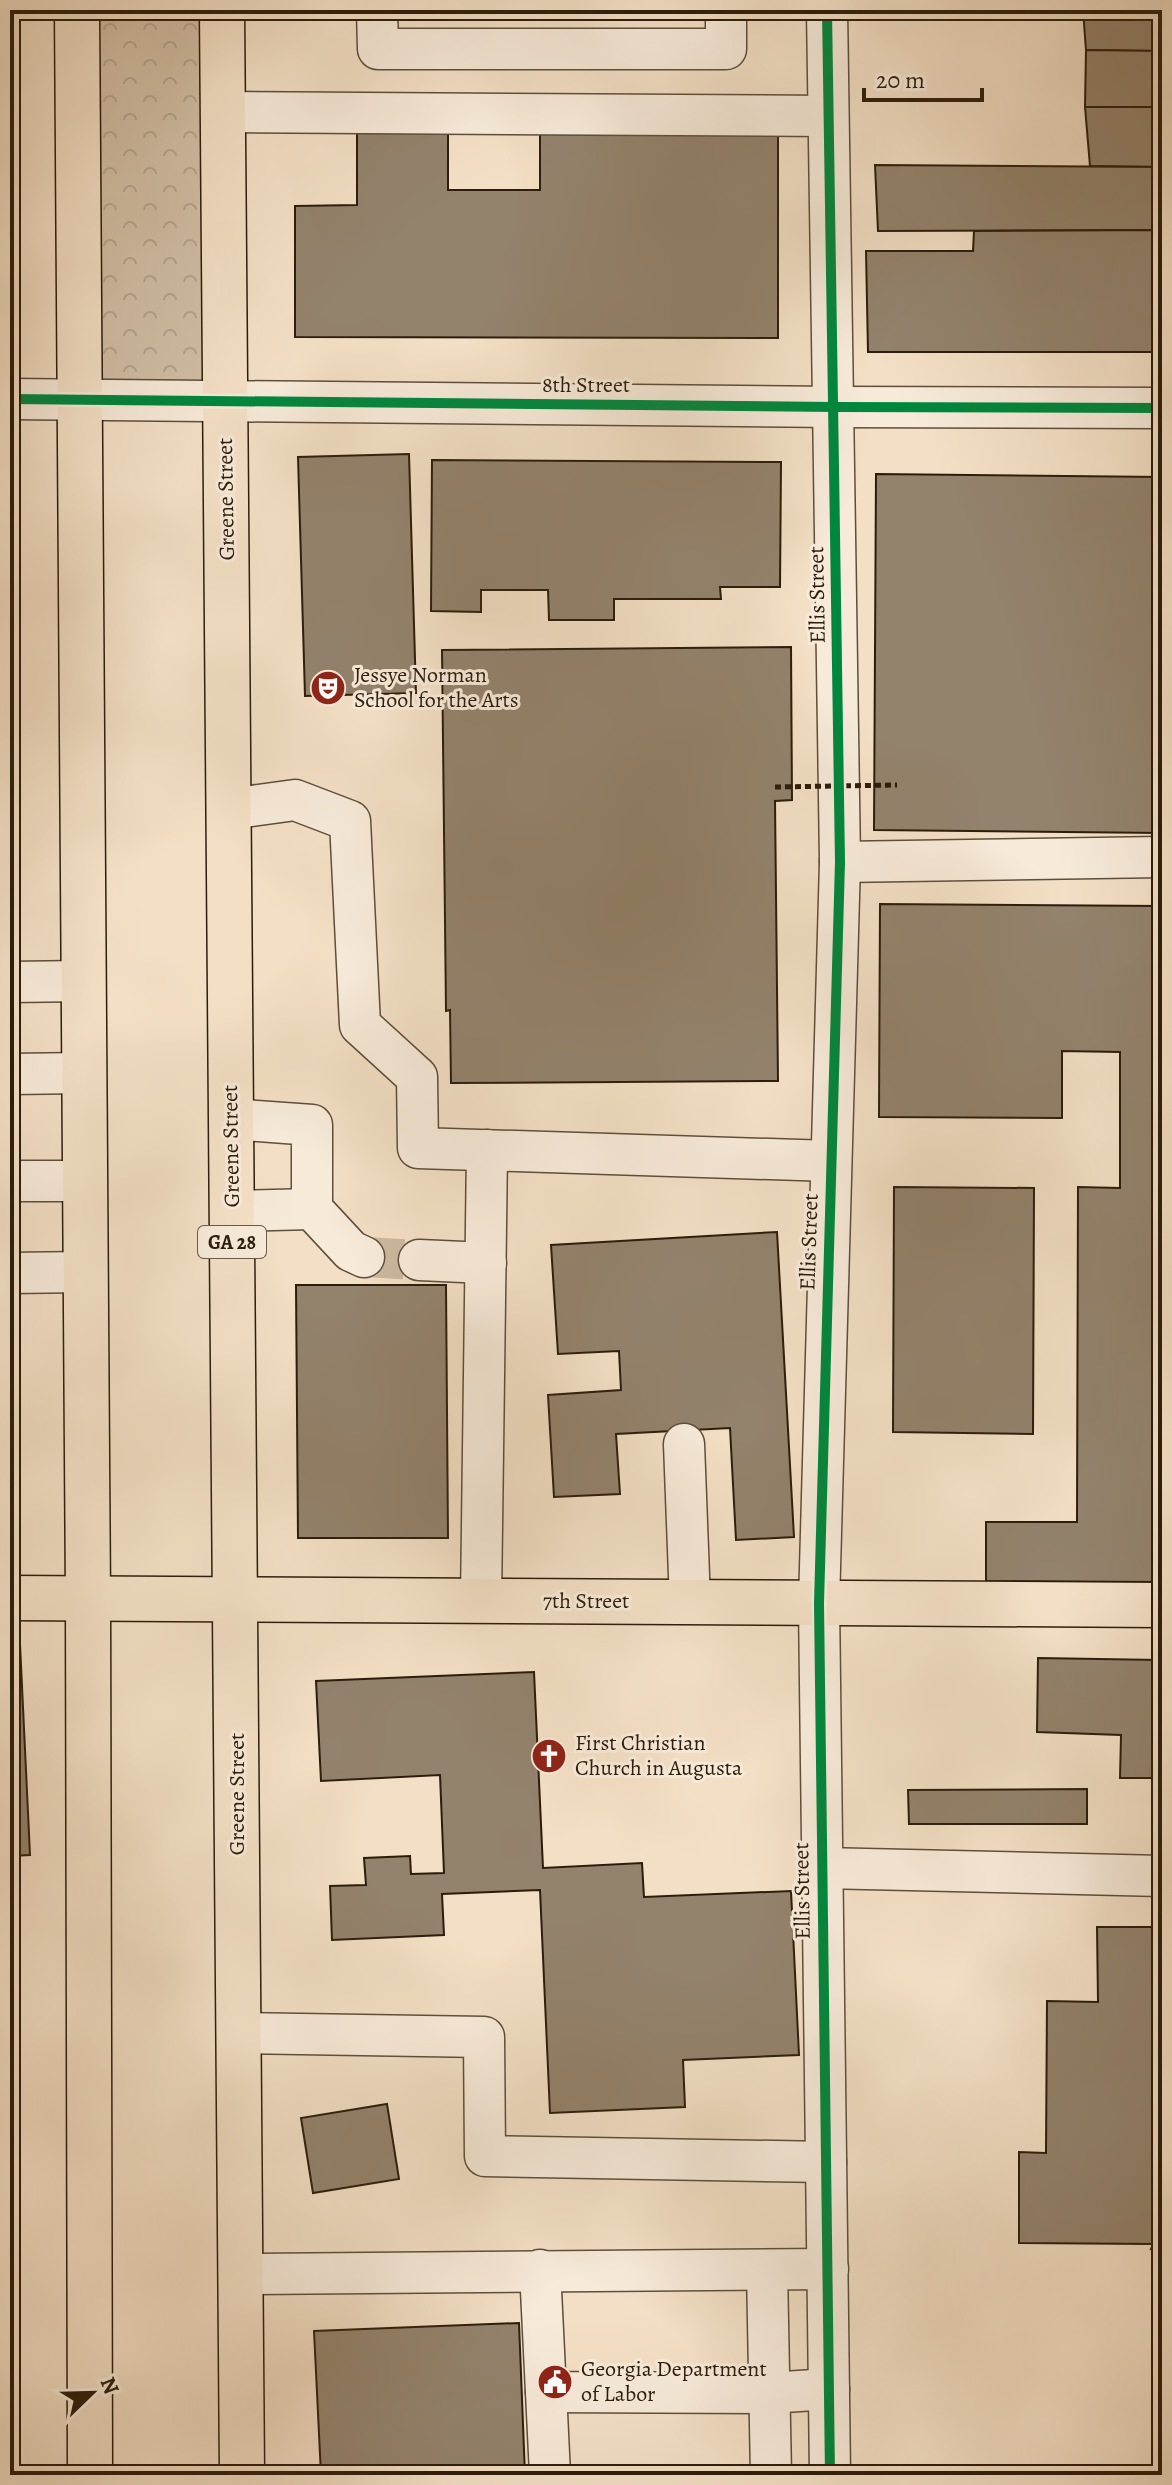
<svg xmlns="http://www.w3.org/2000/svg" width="1172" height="2485" viewBox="0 0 1172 2485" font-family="Alegreya,serif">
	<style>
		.forest { fill: url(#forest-crowns); stroke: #7e6e58; stroke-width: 2 }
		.building { fill: #93826c; stroke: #2c1d0b; stroke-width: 2 }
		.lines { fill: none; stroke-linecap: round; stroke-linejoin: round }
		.minor-tunnel { stroke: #cbb8a0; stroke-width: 40; stroke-dasharray: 40 20; stroke-linecap: butt }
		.minor-casing { stroke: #5e4e3a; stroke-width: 43 }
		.major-casing { stroke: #2c1d0b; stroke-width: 47 }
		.minor { stroke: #f7ead9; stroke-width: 40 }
		.major { stroke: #f3dfc5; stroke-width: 44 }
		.path-bridge { stroke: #2c1d0b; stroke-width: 5; stroke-dasharray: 6 4; stroke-linecap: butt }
		.cycleway-casing { stroke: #f7ead9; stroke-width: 15 }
		.cycleway { stroke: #00873e; stroke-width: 10 }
		.labels { text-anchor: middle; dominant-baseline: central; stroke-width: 6; stroke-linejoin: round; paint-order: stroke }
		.shield { fill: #f7ead9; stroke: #695a49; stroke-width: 2 }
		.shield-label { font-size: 20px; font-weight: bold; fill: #2c1d0b }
		.street-label { font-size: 22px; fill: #2c1d0b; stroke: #f7ead9 }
		.poi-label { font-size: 22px; fill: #2c1d0b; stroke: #f7ead9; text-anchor: start }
	</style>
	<defs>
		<pattern id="forest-crowns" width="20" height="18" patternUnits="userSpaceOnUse" patternTransform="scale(2)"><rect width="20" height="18" fill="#d1bea5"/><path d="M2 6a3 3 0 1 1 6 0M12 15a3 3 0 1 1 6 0" fill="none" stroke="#b4a38d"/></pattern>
	</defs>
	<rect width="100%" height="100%" fill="#f3dfc5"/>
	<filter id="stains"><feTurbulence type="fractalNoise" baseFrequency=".0025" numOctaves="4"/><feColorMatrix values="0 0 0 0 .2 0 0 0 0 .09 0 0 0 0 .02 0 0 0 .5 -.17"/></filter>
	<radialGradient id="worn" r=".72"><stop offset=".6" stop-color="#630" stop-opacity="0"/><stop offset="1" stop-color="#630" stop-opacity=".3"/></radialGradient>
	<path class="forest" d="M77,10H222L225,402L81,400Z"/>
	<g class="building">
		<path d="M1083,10H1162V51L1086,50Z"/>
		<path d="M1086,50L1162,51V107H1085Z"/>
		<path d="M1085,107H1162V167L1090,166Z"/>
		<path d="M357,115H448V190H540V124L778,125V338L295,337V206L357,205Z"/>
		<path d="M875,165L1162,167V230L878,231Z"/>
		<path d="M1162,230V352H868L866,251H973L974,231Z"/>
		<path d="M10,443L13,526H10Z"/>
		<path d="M409,454L416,693L305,696L298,457Z"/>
		<path d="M432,460L781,462L780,587H720L721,599H614V620H549L548,590H481V612L431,611Z"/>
		<path d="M876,474L1162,477V833L874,830Z"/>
		<path d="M791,647L792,800L775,801L778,1081L451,1083L450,1010L446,1011L442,650Z"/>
		<path d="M880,904L1162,906V1582L986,1581V1522H1077L1078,1187L1120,1188V1052L1062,1051V1118L879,1117Z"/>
		<path d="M894,1187L1034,1188L1033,1434L893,1432Z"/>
		<path d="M777,1232L794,1537L736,1540L730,1428L616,1434L620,1494L554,1497L548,1395L621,1390L619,1351L558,1354L551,1245Z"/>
		<path d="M296,1285H446L448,1538H298Z"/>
		<path d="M10,1644H20L30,1855L10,1856Z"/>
		<path d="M1038,1658L1159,1660L1157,1778H1120L1121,1735L1037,1732Z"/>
		<path d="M1159,1660H1162V1741H1158Z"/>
		<path d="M534,1672L543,1868L642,1863L644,1897L791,1891L799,2055L683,2060L685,2107L550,2113L540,1890L442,1894L444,1935L332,1940L330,1886L366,1885L364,1858L410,1856L411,1874L444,1873L440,1775L321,1781L316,1681Z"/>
		<path d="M1087,1789V1824H909L908,1790Z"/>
		<path d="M1097,1927H1162V2248L1151,2249L1153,2244L1019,2243V2152L1046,2153L1047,2001L1098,2002Z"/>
		<path d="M14,1984L19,2068H10V1985Z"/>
		<path d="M387,2104L399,2179L313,2193L301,2118Z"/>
		<path d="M519,2323L525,2475H321L314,2331Z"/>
	</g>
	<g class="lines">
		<path class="minor-tunnel" d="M364,1257L419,1260"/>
		<defs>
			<g id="minor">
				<path d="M377,10L378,49H726V10"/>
				<path d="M827,10L840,862L819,1603L830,2475"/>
				<path d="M223,112L828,116"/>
				<path d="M10,399L835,407L1162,408"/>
				<path d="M229,809L295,800L350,821L360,1025L417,1077L418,1148L831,1161"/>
				<path d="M840,862L1162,857"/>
				<path d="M10,982L84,981"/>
				<path d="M10,1074L85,1073"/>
				<path d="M231,1119L312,1125V1209L351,1251L364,1257"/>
				<path d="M10,1181H85"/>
				<path d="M232,1211L312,1209"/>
				<path d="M419,1260L486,1263"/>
				<path d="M10,1273L86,1272"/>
				<path d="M684,1444L690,1602"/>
				<path d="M481,1601L487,1150"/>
				<path d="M822,1868L1162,1876"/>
				<path d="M239,2033L484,2037L485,2156L826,2162"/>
				<path d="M540,2270L546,2392L769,2393L829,2389"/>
				<path d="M767,2270L771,2475"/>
				<path d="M240,2274L828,2269"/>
				<path d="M546,2392L550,2475"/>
			</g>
			<g id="major">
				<path d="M77,10L88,1599L90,2475"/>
				<path d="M222,10L242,2475"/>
				<path d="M10,1598L1162,1605"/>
			</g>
		</defs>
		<use href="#minor" class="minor-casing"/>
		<use href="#major" class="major-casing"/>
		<use href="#minor" class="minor"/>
		<use href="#major" class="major"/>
		<path class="path-bridge" d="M775,787L897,785"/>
		<defs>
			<g id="cycleway">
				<path d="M827,10L840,862L819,1603L830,2475"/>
				<path d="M10,399L835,407L1162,408"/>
			</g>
		</defs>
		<use href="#cycleway" class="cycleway-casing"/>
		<use href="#cycleway" class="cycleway"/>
	</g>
	<defs>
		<symbol id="theatre-disc" viewBox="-11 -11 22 22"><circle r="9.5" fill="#8f2418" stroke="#f7ead9"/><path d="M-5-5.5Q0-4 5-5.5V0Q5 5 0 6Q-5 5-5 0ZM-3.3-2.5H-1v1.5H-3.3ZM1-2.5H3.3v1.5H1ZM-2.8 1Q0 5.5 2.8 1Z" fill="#fff"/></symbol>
		<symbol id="church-disc" viewBox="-11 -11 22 22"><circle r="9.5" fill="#8f2418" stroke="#f7ead9"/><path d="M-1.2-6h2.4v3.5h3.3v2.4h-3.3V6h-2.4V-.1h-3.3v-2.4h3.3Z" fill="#fff"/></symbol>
		<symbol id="civic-disc" viewBox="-11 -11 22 22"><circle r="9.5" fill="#8f2418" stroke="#f7ead9"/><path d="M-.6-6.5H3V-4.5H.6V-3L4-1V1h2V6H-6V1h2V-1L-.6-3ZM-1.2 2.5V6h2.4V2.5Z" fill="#fff"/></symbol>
	</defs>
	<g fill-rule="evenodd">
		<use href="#theatre-disc" x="308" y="668" width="40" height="40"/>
		<use href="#church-disc" x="529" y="1736" width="40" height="40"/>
		<use href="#civic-disc" x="535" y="2362" width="40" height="40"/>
	</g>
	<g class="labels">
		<rect class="shield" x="198" y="1226" width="68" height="32" rx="6"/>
		<g class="shield-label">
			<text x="232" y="1242">GA 28</text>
		</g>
		<g class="street-label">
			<text x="586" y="385">8th Street</text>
			<text transform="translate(226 499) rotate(-91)">Greene Street</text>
			<text transform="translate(817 595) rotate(-91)">Ellis Street</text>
			<text transform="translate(231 1146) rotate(-91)">Greene Street</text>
			<text transform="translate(809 1242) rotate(-88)">Ellis Street</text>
			<text x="586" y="1601">7th Street</text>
			<text transform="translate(237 1794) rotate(-90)">Greene Street</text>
			<text transform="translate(802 1891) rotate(-91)">Ellis Street</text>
		</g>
		<g class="poi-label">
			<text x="354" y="675">Jessye Norman<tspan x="354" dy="25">School for the Arts</tspan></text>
			<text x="575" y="1743">First Christian<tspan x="575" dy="25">Church in Augusta</tspan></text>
			<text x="581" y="2369">Georgia Department<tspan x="581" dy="25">of Labor</tspan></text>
		</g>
	</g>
	<rect width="1172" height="2485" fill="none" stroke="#f3dfc5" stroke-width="40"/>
	<rect x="12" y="12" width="1148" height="2461" fill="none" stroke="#2c1d0b" stroke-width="4"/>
	<rect x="20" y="20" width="1132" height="2445" fill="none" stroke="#2c1d0b" stroke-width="2"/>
	<g transform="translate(92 2393) rotate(67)" stroke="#f7ead9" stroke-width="6" paint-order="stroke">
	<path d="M0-6L14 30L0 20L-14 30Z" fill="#2c1d0b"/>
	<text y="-12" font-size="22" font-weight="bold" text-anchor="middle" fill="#2c1d0b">N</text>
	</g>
	<path d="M864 88v12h118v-12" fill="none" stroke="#2c1d0b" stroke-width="4"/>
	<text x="876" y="88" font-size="24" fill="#2c1d0b" stroke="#f7ead9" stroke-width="6" paint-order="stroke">20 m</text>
	<rect width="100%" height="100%" filter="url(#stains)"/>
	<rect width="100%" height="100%" fill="url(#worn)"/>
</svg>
